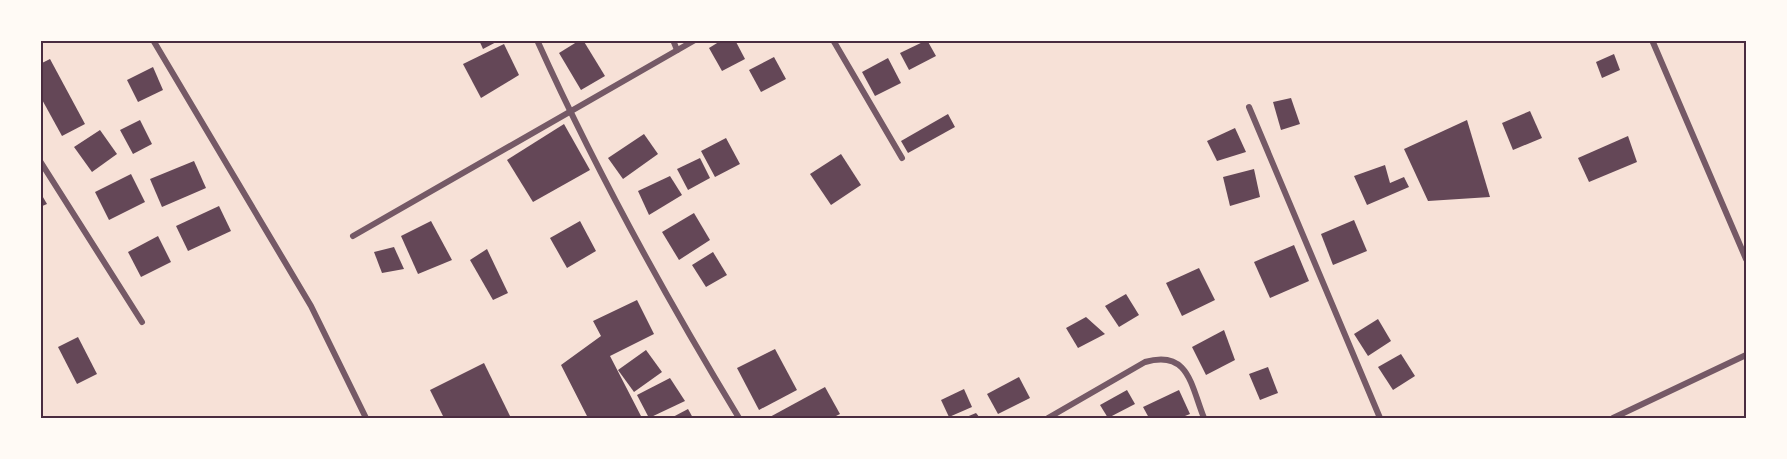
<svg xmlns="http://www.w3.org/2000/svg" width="1787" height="459" viewBox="0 0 1787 459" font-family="Montserrat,sans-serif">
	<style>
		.building { fill: #644757 }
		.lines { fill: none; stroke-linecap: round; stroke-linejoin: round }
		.minor { stroke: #755966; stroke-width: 6 }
		.neatline { fill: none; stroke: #4a2c40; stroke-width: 2 }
	</style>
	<rect width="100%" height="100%" fill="#f7e1d7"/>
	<g class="building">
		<path d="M479,40H500L483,49Z"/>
		<path d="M580,40H583L605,76L581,90L559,53Z"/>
		<path d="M722,40H735L745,59L722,71L709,48Z"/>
		<path d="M927,40L936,56L909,70L900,53Z"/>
		<path d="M504,44L519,75L481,98L463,64Z"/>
		<path d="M1614,54L1620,70L1602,78L1596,62Z"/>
		<path d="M774,57L786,79L761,92L749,70Z"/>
		<path d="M888,58L901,83L875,96L862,72Z"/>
		<path d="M50,59L85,124L62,136L40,96V64Z"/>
		<path d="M153,67L163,90L138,102L127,80Z"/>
		<path d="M1291,98L1300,124L1281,130L1273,102Z"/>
		<path d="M1530,111L1542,138L1513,150L1502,123Z"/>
		<path d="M948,114L955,127L908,153L901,141Z"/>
		<path d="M140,120L152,144L133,154L120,130Z"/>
		<path d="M1467,120L1490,197L1428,201L1404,149Z"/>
		<path d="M564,124L590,170L533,202L507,160Z"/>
		<path d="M1235,128L1246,152L1217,161L1207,141Z"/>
		<path d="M100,130L117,154L92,172L74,147Z"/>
		<path d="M644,134L658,154L623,179L608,158Z"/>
		<path d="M1628,136L1637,162L1589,182L1578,158Z"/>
		<path d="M726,138L740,164L715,177L701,151Z"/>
		<path d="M841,154L861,185L831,205L810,174Z"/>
		<path d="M700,158L710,178L688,190L677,169Z"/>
		<path d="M194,161L206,188L162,207L150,179Z"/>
		<path d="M1385,165L1390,183L1404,177L1409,187L1367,205L1354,176Z"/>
		<path d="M1254,169L1260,197L1230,206L1223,177Z"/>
		<path d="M131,174L145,202L109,220L95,192Z"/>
		<path d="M670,176L682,195L649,215L638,191Z"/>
		<path d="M40,192L47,204L40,207Z"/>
		<path d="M219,206L231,231L188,251L176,226Z"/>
		<path d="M694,213L710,240L679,260L662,232Z"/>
		<path d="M1354,220L1367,251L1333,265L1321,234Z"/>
		<path d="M431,221L452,260L418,274L401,236Z"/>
		<path d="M580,221L596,251L567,268L550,238Z"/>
		<path d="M158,236L171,262L141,277L128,252Z"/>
		<path d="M1294,245L1309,281L1270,298L1254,262Z"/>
		<path d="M394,247L404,269L382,273L374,252Z"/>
		<path d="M487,249L508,293L493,300L470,260Z"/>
		<path d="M713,252L727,275L706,287L692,265Z"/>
		<path d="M1199,268L1215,300L1182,316L1166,283Z"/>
		<path d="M1126,294L1139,315L1119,327L1105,306Z"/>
		<path d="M637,300L654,334L610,356L642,418H588L561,365L601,336L593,321Z"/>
		<path d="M1086,317L1105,334L1078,348L1066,328Z"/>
		<path d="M1378,319L1391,341L1368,356L1354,334Z"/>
		<path d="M1224,330L1235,360L1206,375L1192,347Z"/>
		<path d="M78,337L97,374L77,384L58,347Z"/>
		<path d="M775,349L797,390L759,410L737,368Z"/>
		<path d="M646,350L662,372L634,392L618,370Z"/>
		<path d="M1401,354L1415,376L1393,390L1378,367Z"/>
		<path d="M484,363L511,418H444L430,390Z"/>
		<path d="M1268,367L1278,393L1260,400L1249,374Z"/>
		<path d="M1019,377L1030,398L998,414L987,394Z"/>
		<path d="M670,378L685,401L649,418L637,395Z"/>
		<path d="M825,387L840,414L832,418H768Z"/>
		<path d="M964,389L972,407L949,417L941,400Z"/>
		<path d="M1127,390L1135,404L1108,418L1100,405Z"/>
		<path d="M1179,390L1190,414L1180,418H1149L1143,407Z"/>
		<path d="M688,409L693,418H671Z"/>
		<path d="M976,413L980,418H964Z"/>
	</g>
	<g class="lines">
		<g class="minor">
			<path d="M153,40L311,306L366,418"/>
			<path d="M537,40C596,171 665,296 739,418"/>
			<path d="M673,40L677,50"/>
			<path d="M833,40L902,158"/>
			<path d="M1652,40L1746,259"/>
			<path d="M1249,107L1380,418"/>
			<path d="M40,161L142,322"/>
			<path d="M353,236L695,40"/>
			<path d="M1048,418L1145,362C1189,349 1191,386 1204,418"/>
			<path d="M1613,418L1746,355"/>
		</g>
	</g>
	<rect width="1787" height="459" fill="none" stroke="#fffaf5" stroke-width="84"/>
	<rect x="42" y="42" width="1703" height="375" class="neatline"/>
</svg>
